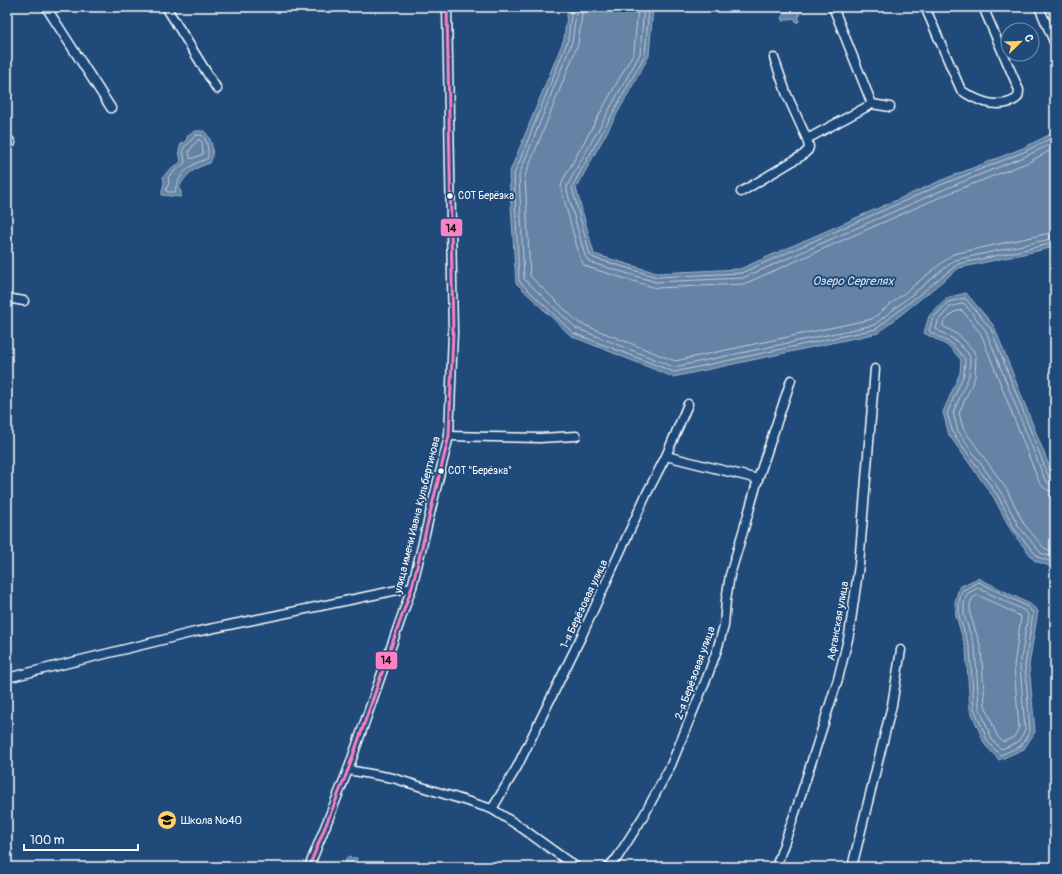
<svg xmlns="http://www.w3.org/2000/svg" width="1062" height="874" viewBox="0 0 1062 874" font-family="Pangolin,sans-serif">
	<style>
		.water { fill: #6583a4; stroke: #a3b5c8 }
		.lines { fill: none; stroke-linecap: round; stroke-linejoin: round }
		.shore { stroke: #c1cddb; stroke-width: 1 }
		.street-casing { stroke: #fff; stroke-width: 11 }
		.street { stroke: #1f4a7a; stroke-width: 8 }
		.bus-1-casing { stroke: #1f4a7a; stroke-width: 6 }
		.bus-1 { stroke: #ff80c5; stroke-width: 3 }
		.bus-dot { fill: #fff; stroke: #1f4a7a; stroke-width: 1.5 }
		.labels { text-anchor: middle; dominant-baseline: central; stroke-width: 4; stroke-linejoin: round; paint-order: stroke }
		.bus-label { font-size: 10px; fill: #fff; stroke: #1f4a7a; text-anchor: start }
		.street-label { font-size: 11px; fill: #fff; stroke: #1f4a7a }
		.poi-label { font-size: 11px; fill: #fff; stroke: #1f4a7a; text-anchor: start }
		.water-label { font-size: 12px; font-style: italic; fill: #d8e0e8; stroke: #1f4a7a }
		.line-badge { stroke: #1f4a7a; stroke-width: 1.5 }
		.pale-badge-label { font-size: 11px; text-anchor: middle; font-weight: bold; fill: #111 }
	</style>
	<rect width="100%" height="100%" fill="#1f4a7a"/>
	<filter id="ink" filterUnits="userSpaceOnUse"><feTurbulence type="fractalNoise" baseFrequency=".025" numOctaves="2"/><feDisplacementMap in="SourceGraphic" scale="8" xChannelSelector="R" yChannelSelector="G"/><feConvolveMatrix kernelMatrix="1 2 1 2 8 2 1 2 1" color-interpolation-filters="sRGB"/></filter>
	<g filter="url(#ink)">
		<g class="water">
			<path d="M568,7H653L649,56L576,188L594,254L657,273L740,269L942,180L1023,148L1055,132V247L959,268L878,333L673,377L571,336L516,283L509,174L564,39Z"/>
			<path d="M783,7H804L799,15V21L797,23L794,18L785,20L783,22C781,17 785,13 783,7Z"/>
			<path d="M196,131H204C212,138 215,153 210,163C196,167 185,174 179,188L181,192V197L162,195C161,187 166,186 163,177L168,171L181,162L179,150L181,144L186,141L188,135Z"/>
			<path d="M966,293L994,326L1055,481V564L1049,566L1035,561L1012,532L994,498L949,435L943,412L960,373L961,360L950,347L924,333L929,316L946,298Z"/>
			<path d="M978,578L1030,604L1038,611L1029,665L1035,732L1024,749L999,760L985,745L970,709L966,649L956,616L955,602L959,587Z"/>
			<path d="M347,857L357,858L355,867H344Z"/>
		</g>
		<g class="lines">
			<g class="shore">
				<path d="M572,7L568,40L514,175L519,281L573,333L674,372L876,329L958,264L1055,243"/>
				<path d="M577,7L572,42L519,175L524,279L576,328L674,367L874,325L955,260L1055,238"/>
				<path d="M583,7L578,44L525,176L530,276L579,323L675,361L872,319L953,254L1055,232"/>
				<path d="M638,7L634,52L563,180L561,187L562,192L580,258L584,265L590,268L656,288L744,284L947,194L1029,162L1055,148"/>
				<path d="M644,7L640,54L567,186V191L585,256L588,260L592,263L656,282L743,278L945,189L1026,156L1055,142"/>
				<path d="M649,7L645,55L572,187L590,255L594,258L657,277L741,273L943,184L1024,152L1055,136"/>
				<path d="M197,135H202C208,141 208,150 208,158C203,161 197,162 193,165C183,171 176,182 175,192H167L166,190L169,183L168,177L171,174L185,163C185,158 182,152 184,147C191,143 190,139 197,135Z"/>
				<path d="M198,140H200L202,142L203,154L191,159L190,158L189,151C192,148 195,142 198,140Z"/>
				<path d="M1055,480H1052L1049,478L991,329L965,298L948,302L933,318L929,330L930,332L952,344L965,359L964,374L947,413L953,433L998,496L1015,530L1038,557L1049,561L1055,560"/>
				<path d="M1055,485L1049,484L1045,480L986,331L964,303L950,307L938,321L936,329L955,340L968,353L970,358L969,376L953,413L958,431L1002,494L1019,527L1041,553L1049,556L1055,555"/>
				<path d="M1055,492C1048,491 1043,488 1039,482L981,334L962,310L954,312L943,323V326L960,336L973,350L976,357L975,377L959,413L963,428L1007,490L1024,524L1044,548L1049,550L1055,549"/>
				<path d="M979,582L1028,607L1033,613L1025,666L1030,731L1021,746L1001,755L999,754L988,742L974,708L970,649L959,616V602L962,591Z"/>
				<path d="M978,588L1025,611L1028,615L1020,666L1025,730L1018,742L1002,749L1000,748L992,740L979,707L975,648L964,615V603L967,594Z"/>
				<path d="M978,595L1020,616L1021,617L1014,666L1019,728L1014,737L1003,742L997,736L985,705L981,648L970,614V604L972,599Z"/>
			</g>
			<defs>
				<g id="street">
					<path d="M46,7L111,108"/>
					<path d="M166,7L217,89"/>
					<path d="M833,7L872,104L890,107"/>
					<path d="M925,7L961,90C975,100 994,108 1010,102C1017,99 1019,98 1019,90L983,7"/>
					<path d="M1039,7L1055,44"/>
					<path d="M774,58L787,95L807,139L872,104"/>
					<path d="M7,137L11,143"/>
					<path d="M741,192L803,155L808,150L809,147L807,139"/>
					<path d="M7,298L24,301"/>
					<path d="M449,436L540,438L576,436"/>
					<path d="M666,456L758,479"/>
					<path d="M7,678L195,632L412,587"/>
					<path d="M348,770L393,778L492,809L519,826L576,867"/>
					<path d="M492,809L517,767L582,635L646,495L666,456L688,404"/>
					<path d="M309,867L348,770L412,587L449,436L453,332L447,7"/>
					<path d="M608,867L617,858L643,817L671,765L708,675L717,650L724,626L726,600L730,575L745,525L758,479L791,380"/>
					<path d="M776,867L798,804L838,679L849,635L859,565L875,369"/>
					<path d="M852,867L892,705L901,650"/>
				</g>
			</defs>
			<use href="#street" class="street-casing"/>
			<use href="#street" class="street"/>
			<defs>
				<path id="bus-1" d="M309,867L348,770L412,587L449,436L453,332L447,7"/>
			</defs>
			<use href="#bus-1" class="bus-1-casing"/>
			<use href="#bus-1" class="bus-1"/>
		</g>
	</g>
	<defs>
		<symbol id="school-disc" viewBox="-11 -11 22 22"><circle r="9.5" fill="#ffd166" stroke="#1f4a7a"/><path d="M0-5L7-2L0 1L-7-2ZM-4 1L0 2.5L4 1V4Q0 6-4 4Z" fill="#111"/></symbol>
	</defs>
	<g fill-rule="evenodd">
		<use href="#school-disc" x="156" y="809" width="22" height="22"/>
	</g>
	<g class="bus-dot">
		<circle cx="450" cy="196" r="3.5"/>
		<circle cx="441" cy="471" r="3.5"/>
	</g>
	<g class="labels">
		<g class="bus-label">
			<text x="458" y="196">СОТ Берёзка</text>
			<text x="448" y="471">СОТ "Берёзка"</text>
		</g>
		<g class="street-label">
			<text transform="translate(417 515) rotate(-76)">улица имени Ивана Кульбертинова</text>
			<text transform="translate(584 604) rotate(-65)">1-я Берёзовая улица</text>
			<text transform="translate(838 621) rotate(-80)">Афганская улица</text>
			<text transform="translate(695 673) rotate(-70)">2-я Берёзовая улица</text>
		</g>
		<g class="poi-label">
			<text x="181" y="820">Школа №40</text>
		</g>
		<g class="water-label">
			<text x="853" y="281">Озеро Сергелях</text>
		</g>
	</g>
	<g class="line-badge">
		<rect x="440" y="218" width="23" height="19" rx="4" fill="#ff80c5"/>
		<rect x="375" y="651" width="23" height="19" rx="4" fill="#ff80c5"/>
	</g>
	<g class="pale-badge-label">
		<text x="451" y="232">14</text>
		<text x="386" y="664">14</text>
	</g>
	<rect width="1062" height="874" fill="none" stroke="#1f4a7a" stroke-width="24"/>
	<rect x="12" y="12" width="1038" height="850" fill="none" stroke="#fff" stroke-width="1.5" filter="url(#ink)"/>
	<g transform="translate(1020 42) rotate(67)"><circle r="19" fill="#1f4a7a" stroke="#7992af"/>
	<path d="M0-3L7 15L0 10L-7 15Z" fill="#ffd166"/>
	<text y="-6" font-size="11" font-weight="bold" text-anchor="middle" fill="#ffffff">С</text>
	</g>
	<path d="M24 844v6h114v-6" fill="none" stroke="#ffffff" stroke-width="2"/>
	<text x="30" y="844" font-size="12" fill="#ffffff" stroke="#1f4a7a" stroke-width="3" paint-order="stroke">100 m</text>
</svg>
